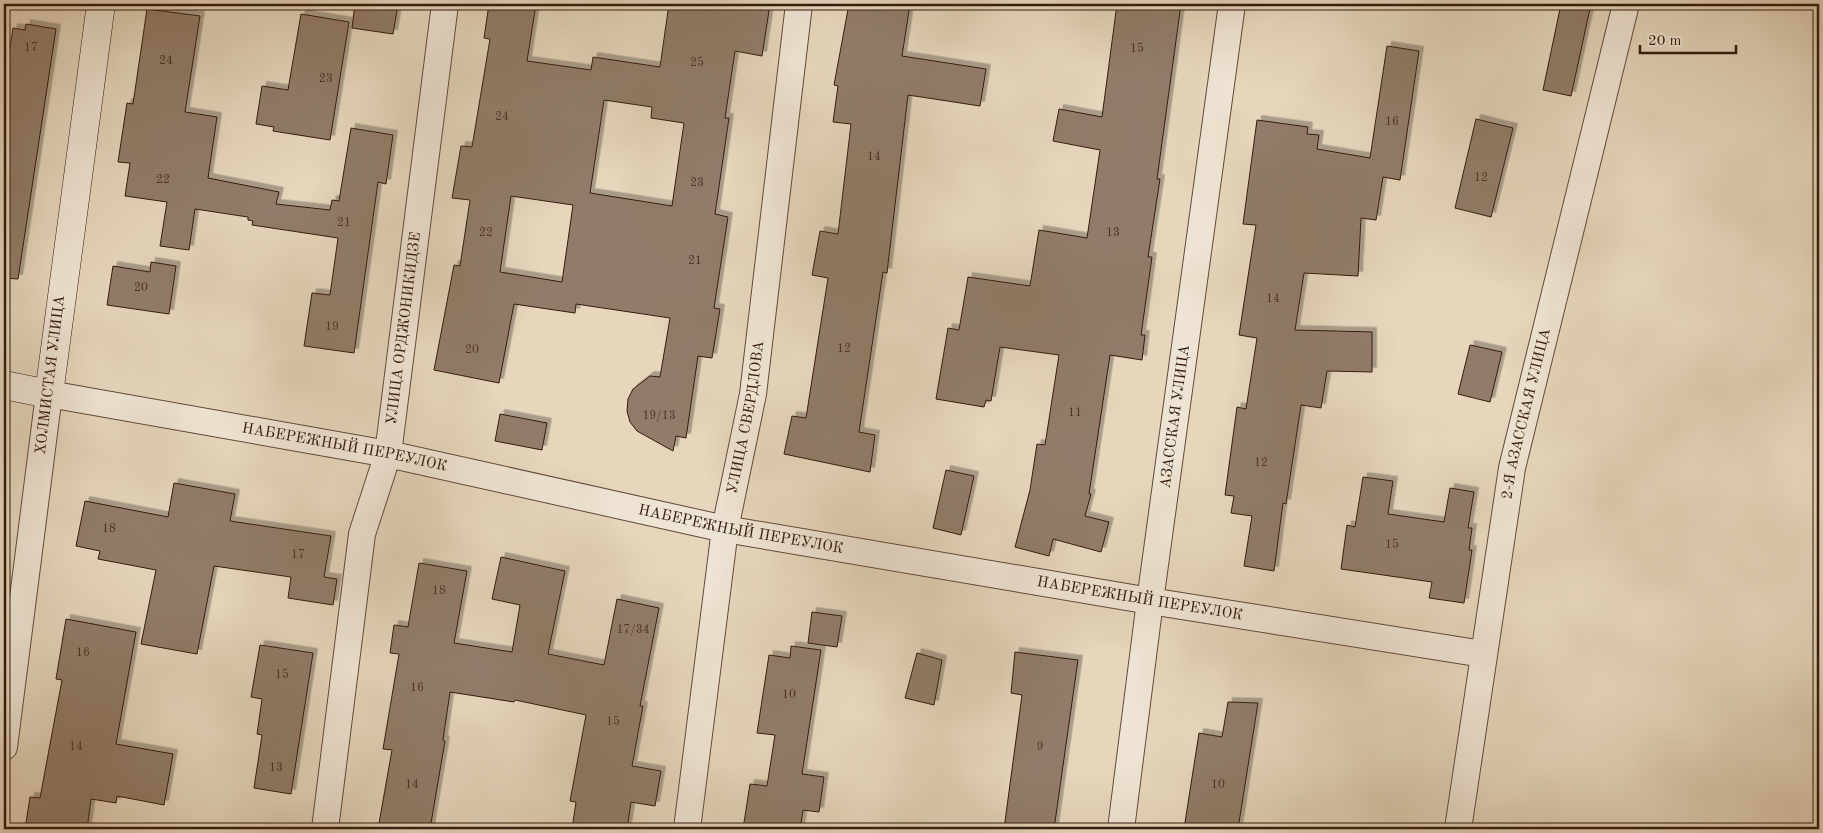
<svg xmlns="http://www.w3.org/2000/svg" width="1823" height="833" viewBox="0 0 1823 833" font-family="'Old Standard TT',serif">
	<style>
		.building { fill: #917c69; stroke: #351b0f; fill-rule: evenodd; filter: url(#shadow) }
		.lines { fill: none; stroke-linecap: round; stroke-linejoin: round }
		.street-casing { stroke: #614a3a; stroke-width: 28 }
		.secondary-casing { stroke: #351b0f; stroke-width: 29 }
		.street { stroke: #eee4d3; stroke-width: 26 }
		.secondary { stroke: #eee4d3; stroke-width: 28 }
		.labels { text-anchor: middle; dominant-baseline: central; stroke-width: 4; stroke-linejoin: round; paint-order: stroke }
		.number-label { font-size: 12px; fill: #4c3326 }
		.street-label { font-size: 15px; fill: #351b0f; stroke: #eee4d3 }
	</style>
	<defs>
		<filter id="shadow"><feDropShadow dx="4.5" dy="-4.5" stdDeviation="0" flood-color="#0004"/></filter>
	</defs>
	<rect width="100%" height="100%" fill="#e5d6bc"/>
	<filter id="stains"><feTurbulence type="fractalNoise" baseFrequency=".004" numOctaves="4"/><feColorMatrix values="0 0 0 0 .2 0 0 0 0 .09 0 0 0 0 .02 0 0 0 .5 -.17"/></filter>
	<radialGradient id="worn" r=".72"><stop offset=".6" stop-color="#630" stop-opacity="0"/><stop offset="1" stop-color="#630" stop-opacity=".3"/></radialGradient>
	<g class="building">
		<path d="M355,4H398L393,34L352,28Z"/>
		<path d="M489,4H536L527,61L591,70L593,57L660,67L669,4H770L762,56L735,51L725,118H729L715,214L728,217L714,308L720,309L712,358L698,356L686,438L676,436L673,451L637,431L630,422L627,411L628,399L633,389L650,376L660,377L670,318L576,304L575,313L514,304L499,383L434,370L454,265L460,266L470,200L452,198L461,146L472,147L490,39L484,38ZM604,100L652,107L651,118L684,123L672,206L590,193ZM511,196L573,205L562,282L500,272Z"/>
		<path d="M849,4H910L902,56L986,69L980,106L908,95L887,273L883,272L859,432L875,435L870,472L784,454L792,416L806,418L828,278L812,275L820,231L838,234L851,124L833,122L838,86L834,85Z"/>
		<path d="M1117,4H1181L1157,179H1160L1148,257H1152L1141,335H1145L1142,360L1110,355L1089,494H1091L1085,516L1109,522L1101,552L1053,539L1049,556L1015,547L1030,490L1037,444L1045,445L1059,355L1000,347L991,401L986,400L984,407L936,399L948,328L959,330L968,277L1030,286L1039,230L1087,238L1100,150L1053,141L1059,109L1102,117Z"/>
		<path d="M1561,4H1591L1571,96L1543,90Z"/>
		<path d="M147,9L200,16L185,112L217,117L208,178L279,192L276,204L330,210L332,200L339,201L351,128L393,135L386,184L378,182L354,353L304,346L312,293L330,295L338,238L252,225L253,221L248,220V217L195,209L189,250L160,246L167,202L125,196L130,163L118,162L127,103L133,104Z"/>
		<path d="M301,14L349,22L330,140L273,131L274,127L256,124L262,86L288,90Z"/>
		<path d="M26,24L56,29L18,279L4,278V184L7,162L4,161V87L13,28L25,30Z"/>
		<path d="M1387,46L1419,51L1400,180L1383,177L1376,220L1361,218L1358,276L1304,273L1295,330L1372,332V372L1327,371L1321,408L1301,405L1286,504L1283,503L1274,571L1244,566L1252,516L1231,513L1234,496L1225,495L1237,407L1246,409L1257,338L1239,335L1256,225L1243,224L1257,120L1308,127L1307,134L1319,135L1317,149L1370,158Z"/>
		<path d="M1476,119L1513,128L1491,217L1455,208Z"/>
		<path d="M151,262L176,266L169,314L107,305L113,266L150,272Z"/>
		<path d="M1470,345L1502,352L1490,402L1458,394Z"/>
		<path d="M500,414L547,423L542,450L495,441Z"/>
		<path d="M946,470L974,476L961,535L933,528Z"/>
		<path d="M1363,477L1393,481L1388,514L1444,522L1450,488L1474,492L1468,528H1472L1469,550H1472L1464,603L1429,598L1432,582L1341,569L1347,525L1355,527Z"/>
		<path d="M174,483L235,494L230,521L331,536L324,577L337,579L333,605L288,598L291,577L214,566L197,654L141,644L156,570L98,559L100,551L76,546L85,501L168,517Z"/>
		<path d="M501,557L565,571L548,654L604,665L617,599L659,608L640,706H643L632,766L661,771L655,806L631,802L627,829H572L576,802L570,801L586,715L515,700L514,702L450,692L443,740L445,741L430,829H378L392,750L383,749L399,654L390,653L394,625L408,627L419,563L467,571L454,643L512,652L520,605L492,599Z"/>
		<path d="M812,612L842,616L837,647L808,643Z"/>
		<path d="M66,619L136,632L116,744L173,754L164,805L117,796L116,803L91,799L87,829H25L30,797L40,798L62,680L56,679Z"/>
		<path d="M260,645L313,653L291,794L254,788L262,735L257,734L262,699L251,697Z"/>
		<path d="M791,646L821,650L802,774L824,777L819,812L803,810L800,829H743L750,784L767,786L775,735L757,733L769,655L790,658Z"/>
		<path d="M1015,652L1078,660L1054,829H1004L1022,695L1011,693Z"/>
		<path d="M917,653L942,660L934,705L905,698Z"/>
		<path d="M1228,702L1258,703L1238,829H1184L1199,733L1222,737Z"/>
	</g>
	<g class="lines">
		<defs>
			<g id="street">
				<path id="s1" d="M4,747L49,394L388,454L725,529L1150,601L1483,654"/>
				<path id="s2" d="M325,829L362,534L388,454L445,4"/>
				<path id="s3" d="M687,829L725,529L753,394L799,4"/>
				<path id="s4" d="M1121,829L1150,601L1232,4"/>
				<path id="s5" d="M1458,829L1512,468L1626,4"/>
			</g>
			<path id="secondary" d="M4,385L49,394L101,4"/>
		</defs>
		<use href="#street" class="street-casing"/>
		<use href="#secondary" class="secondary-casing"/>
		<use href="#street" class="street"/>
		<use href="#secondary" class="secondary"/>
	</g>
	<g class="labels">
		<g class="number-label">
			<text x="31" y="48">17</text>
			<text x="1137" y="49">15</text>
			<text x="166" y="61">24</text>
			<text x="697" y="63">25</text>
			<text x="326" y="79">23</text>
			<text x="502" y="117">24</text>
			<text x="1392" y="122">16</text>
			<text x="874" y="157">14</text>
			<text x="1481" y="178">12</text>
			<text x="163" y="180">22</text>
			<text x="697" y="183">23</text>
			<text x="344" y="223">21</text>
			<text x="486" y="233">22</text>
			<text x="1113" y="233">13</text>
			<text x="695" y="261">21</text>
			<text x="141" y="288">20</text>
			<text x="1273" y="299">14</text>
			<text x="332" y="327">19</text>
			<text x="844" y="349">12</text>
			<text x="472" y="350">20</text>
			<text x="1075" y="413">11</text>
			<text x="659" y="416">19/13</text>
			<text x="1261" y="463">12</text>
			<text x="109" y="529">18</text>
			<text x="1392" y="545">15</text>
			<text x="298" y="555">17</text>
			<text x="439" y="591">18</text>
			<text x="633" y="630">17/34</text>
			<text x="83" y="653">16</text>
			<text x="282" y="675">15</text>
			<text x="417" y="688">16</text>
			<text x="789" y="695">10</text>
			<text x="613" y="722">15</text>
			<text x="76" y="747">14</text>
			<text x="1040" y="747">9</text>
			<text x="276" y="768">13</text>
			<text x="412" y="785">14</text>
			<text x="1218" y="785">10</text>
		</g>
		<g class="street-label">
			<text stroke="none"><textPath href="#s2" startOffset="508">УЛИЦА ОРДЖОНИКИДЗЕ</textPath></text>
			<text transform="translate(51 375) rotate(-83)">ХОЛМИСТАЯ УЛИЦА</text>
			<text stroke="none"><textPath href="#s5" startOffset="421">2-Я АЗАССКАЯ УЛИЦА</textPath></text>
			<text stroke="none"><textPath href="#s4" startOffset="416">АЗАССКАЯ УЛИЦА</textPath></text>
			<text stroke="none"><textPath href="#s3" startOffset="416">УЛИЦА СВЕРДЛОВА</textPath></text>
			<text stroke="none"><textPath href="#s1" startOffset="656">НАБЕРЕЖНЫЙ ПЕРЕУЛОК</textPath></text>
			<text stroke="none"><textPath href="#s1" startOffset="1061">НАБЕРЕЖНЫЙ ПЕРЕУЛОК</textPath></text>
			<text stroke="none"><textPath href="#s1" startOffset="1466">НАБЕРЕЖНЫЙ ПЕРЕУЛОК</textPath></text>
		</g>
	</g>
	<rect width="1823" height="833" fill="none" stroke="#e5d6bc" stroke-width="20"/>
	<rect x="5" y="5" width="1813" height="823" fill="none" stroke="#351b0f" stroke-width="2.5"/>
	<rect x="10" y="10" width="1803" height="813" fill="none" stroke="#351b0f"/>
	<path d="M1640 45v8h96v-8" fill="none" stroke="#351b0f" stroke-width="2.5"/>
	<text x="1648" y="45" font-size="15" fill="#351b0f" stroke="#eee4d3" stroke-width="4" paint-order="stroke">20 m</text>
	<rect width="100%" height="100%" filter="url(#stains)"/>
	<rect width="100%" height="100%" fill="url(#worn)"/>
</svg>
